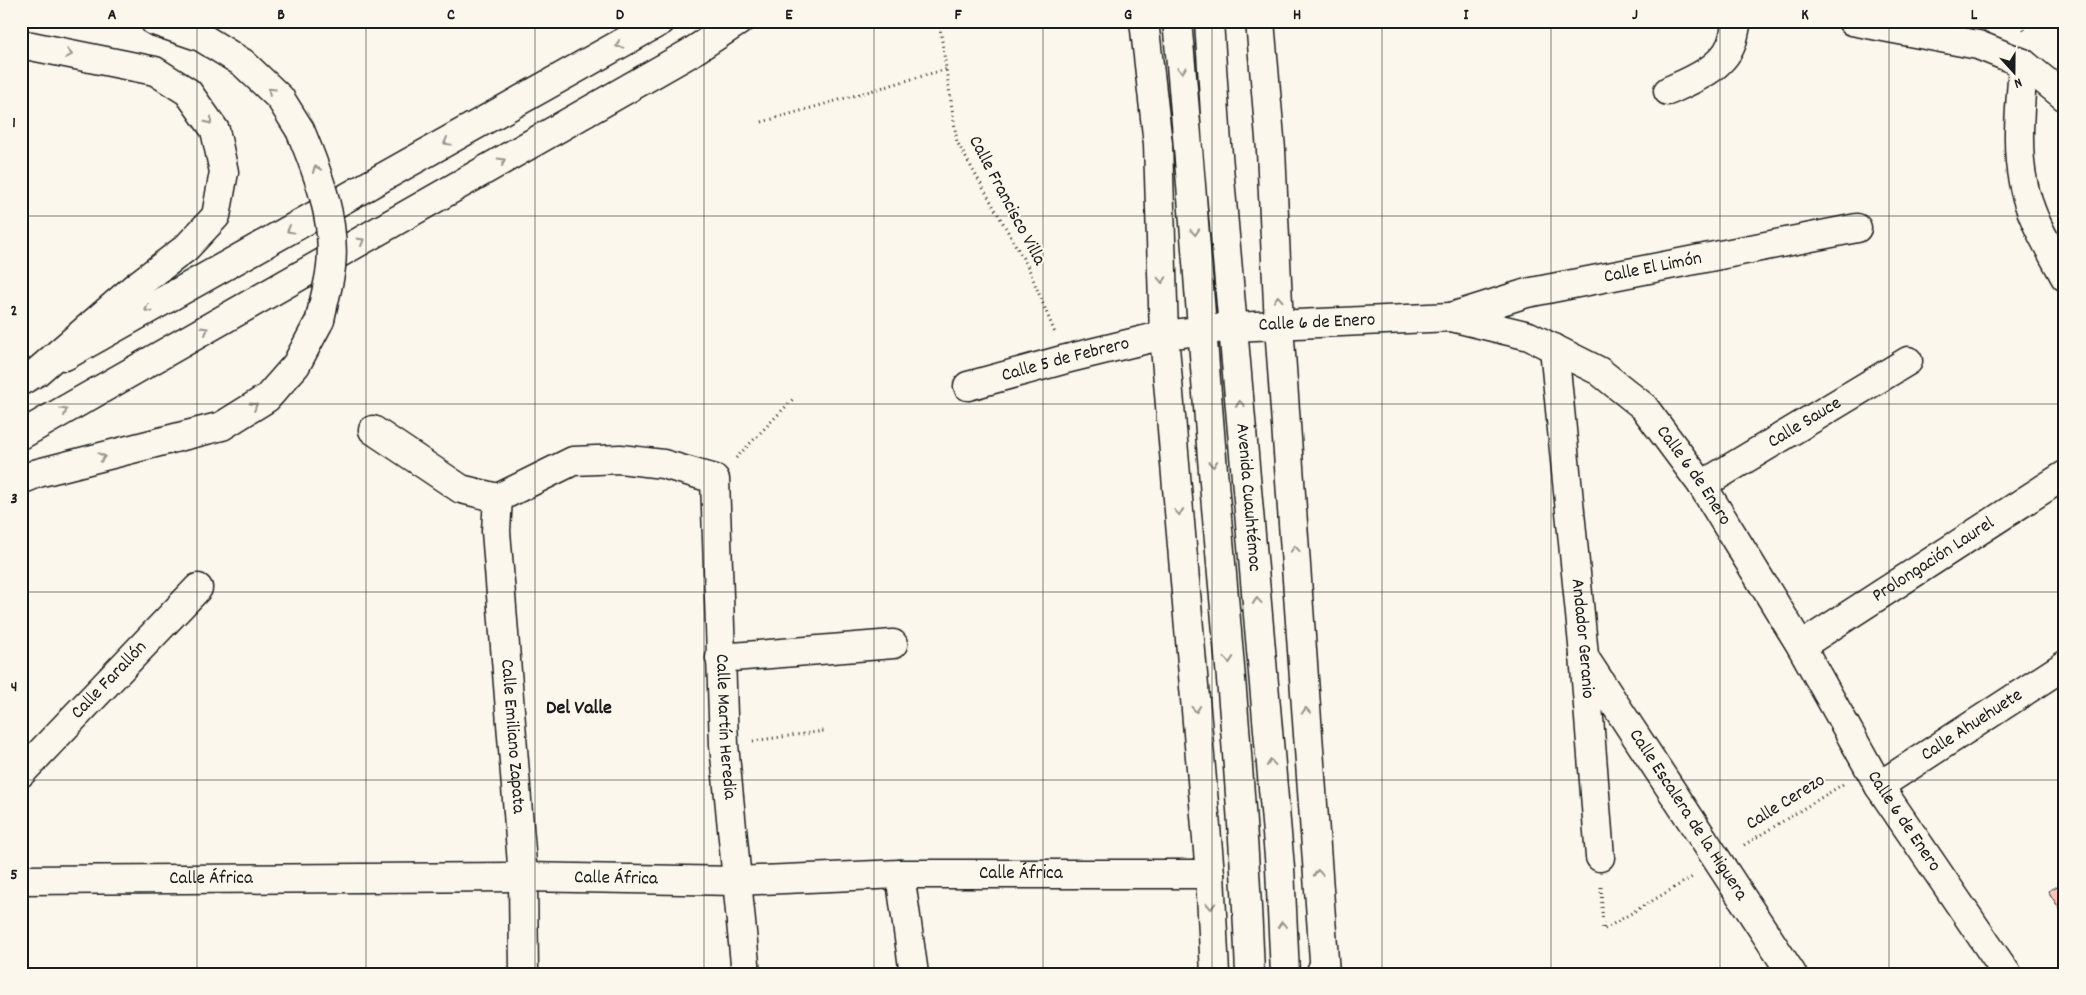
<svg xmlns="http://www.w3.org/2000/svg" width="2086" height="995" viewBox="0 0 2086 995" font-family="Dekko,sans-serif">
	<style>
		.building { fill: #ffc3bb; stroke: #1c1c1c }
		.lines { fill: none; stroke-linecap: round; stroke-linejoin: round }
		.street-casing { stroke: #1c1c1c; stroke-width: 31 }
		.secondary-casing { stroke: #1c1c1c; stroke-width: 31 }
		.primary-casing { stroke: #1c1c1c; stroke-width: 31 }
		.highway-casing { stroke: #1c1c1c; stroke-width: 31 }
		.path { stroke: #1c1c1c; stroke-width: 3; stroke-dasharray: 1 4; stroke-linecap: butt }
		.street { stroke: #fbf7ec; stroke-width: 28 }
		.secondary { stroke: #fbf7ec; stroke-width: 28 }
		.primary { stroke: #fbf7ec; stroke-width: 28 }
		.highway { stroke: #fbf7ec; stroke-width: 28 }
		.highway-bridge-casing { stroke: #1c1c1c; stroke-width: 31; stroke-linecap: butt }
		.highway-bridge { stroke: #fbf7ec; stroke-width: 28 }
		.oneway { stroke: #97948e }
		.grid { fill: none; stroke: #1c1c1c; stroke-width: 1; stroke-opacity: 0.55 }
		.labels { text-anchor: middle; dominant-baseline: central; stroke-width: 4; stroke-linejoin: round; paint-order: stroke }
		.street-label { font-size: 19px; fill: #1c1c1c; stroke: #fbf7ec }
		.neighbourhood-label { font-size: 20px; font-weight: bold; fill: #1c1c1c; stroke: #fbf7ec }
		.neatline { fill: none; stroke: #1c1c1c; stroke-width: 2 }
		.grid-label { font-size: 16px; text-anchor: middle; font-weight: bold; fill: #1c1c1c }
	</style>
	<rect width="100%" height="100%" fill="#fbf7ec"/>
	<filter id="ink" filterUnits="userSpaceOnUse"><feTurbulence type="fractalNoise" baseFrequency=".02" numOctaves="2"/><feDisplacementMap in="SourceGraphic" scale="10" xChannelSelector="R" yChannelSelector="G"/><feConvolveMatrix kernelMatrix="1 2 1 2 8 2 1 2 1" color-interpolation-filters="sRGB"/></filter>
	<g filter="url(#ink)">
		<path class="building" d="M2065,882V917L2048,891Z"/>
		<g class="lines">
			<defs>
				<g id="street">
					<path d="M1852,21L1978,45L2023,63L2065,97"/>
					<path d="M2023,63C2021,102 2015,144 2023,182C2029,216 2049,247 2065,277"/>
					<path d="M1668,91C1690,81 1721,69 1731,45C1734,38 1735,29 1737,21"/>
					<path id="s1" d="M1451,317L1527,293L1857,228"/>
					<path id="s2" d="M1554,348L1584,655L1600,857"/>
					<path id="s3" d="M968,386L1066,359L1164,335L1233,327L1451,317L1529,336L1599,371L1644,407L1702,485L1801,646L1879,786L2007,974"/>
					<path id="s4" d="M373,430L461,489L498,498L573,461L620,459L663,464L715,479L724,745L746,974"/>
					<path id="s5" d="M1702,485L1908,361"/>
					<path id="s6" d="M498,498L496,531L523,877L524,974"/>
					<path id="s7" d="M1801,646L2065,475"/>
					<path id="s8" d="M1584,657L1792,974"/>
					<path d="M720,658L893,644"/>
					<path id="s9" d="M21,773L198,588"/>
					<path id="s10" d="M1879,786L2065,665"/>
					<path d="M900,874L914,974"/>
					<path id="s11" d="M21,880L523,877L736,881L900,874H1210"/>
				</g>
				<g id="secondary">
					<path d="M1144,21L1158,144L1164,335L1210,874L1215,974"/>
					<path d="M1260,21L1271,150L1279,326L1325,974"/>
				</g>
				<g id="primary">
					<path d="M1177,21C1192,179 1202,337 1215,495C1229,654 1244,814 1250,974"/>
					<path id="s12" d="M1209,21L1217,144L1280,868L1285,974"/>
					<path d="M65,356L661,21"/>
					<path d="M21,435L690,53L739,21"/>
					<path d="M1320,974L1324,965"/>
				</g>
				<g id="highway">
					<path d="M154,21L201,37L243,63L280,98L300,130"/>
					<path d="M21,44L155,71L188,92L215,130L224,172L216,216L186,248L135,287L37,372L21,381"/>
					<path d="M21,480L38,473L222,426L267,398L296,365L320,320"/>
				</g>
			</defs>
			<use href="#street" class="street-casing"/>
			<use href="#secondary" class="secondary-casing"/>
			<use href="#primary" class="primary-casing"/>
			<use href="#highway" class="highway-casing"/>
			<g class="path">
				<path d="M939,21L957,142L1028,267L1055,333"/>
				<path d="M2024,30V21"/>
				<path d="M762,122L947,69"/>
				<path d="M736,458L793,399"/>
				<path d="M753,741L824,731"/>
				<path d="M1744,845L1845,783"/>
				<path d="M1601,887L1603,930L1694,876"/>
			</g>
			<use href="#street" class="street"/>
			<use href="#secondary" class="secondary"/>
			<use href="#primary" class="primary"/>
			<use href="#highway" class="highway"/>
			<defs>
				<path id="highway-bridge" d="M300,130C318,173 336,220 331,267C329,285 323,303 320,320"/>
			</defs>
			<use href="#highway-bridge" class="highway-bridge-casing"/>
			<use href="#highway-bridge" class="highway-bridge"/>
		</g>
		<defs><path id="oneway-chevron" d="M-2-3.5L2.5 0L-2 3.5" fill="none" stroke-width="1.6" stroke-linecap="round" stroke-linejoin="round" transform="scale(1.25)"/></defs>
		<g class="oneway">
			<use href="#oneway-chevron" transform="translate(619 45) rotate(151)"/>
			<use href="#oneway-chevron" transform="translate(69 54) rotate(11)"/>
			<use href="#oneway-chevron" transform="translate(1182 70) rotate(85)"/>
			<use href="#oneway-chevron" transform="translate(271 91) rotate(-137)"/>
			<use href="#oneway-chevron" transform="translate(209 121) rotate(55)"/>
			<use href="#oneway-chevron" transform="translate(447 142) rotate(151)"/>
			<use href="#oneway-chevron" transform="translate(502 161) rotate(-30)"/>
			<use href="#oneway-chevron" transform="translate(316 169) rotate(-112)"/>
			<use href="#oneway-chevron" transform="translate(290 230) rotate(151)"/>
			<use href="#oneway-chevron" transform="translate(1195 232) rotate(86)"/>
			<use href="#oneway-chevron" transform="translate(361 241) rotate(-30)"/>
			<use href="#oneway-chevron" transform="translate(1162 280) rotate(88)"/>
			<use href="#oneway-chevron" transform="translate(1278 299) rotate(-93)"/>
			<use href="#oneway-chevron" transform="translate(148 309) rotate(151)"/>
			<use href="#oneway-chevron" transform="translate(205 330) rotate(-30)"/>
			<use href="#oneway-chevron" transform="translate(1240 404) rotate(-95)"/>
			<use href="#oneway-chevron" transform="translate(254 406) rotate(-32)"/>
			<use href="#oneway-chevron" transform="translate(64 411) rotate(-30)"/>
			<use href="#oneway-chevron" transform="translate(102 457) rotate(-14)"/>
			<use href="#oneway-chevron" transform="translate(1213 464) rotate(85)"/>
			<use href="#oneway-chevron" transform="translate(1179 512) rotate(85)"/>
			<use href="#oneway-chevron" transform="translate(1295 549) rotate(-94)"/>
			<use href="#oneway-chevron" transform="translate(1257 601) rotate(-95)"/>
			<use href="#oneway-chevron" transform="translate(1229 660) rotate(85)"/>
			<use href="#oneway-chevron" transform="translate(1196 709) rotate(85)"/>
			<use href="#oneway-chevron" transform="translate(1306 711) rotate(-94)"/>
			<use href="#oneway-chevron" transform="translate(1271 763) rotate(-95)"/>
			<use href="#oneway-chevron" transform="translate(1318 873) rotate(-94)"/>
			<use href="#oneway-chevron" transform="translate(1211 906) rotate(87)"/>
			<use href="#oneway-chevron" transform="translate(1282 925) rotate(-93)"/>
		</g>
	</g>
	<path class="grid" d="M197,21V974M366,21V974M535,21V974M704,21V974M874,21V974M1043,21V974M1212,21V974M1382,21V974M1551,21V974M1720,21V974M1889,21V974M21,216H2065M21,404H2065M21,592H2065M21,780H2065"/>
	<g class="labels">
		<g class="street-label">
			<text transform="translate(1006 201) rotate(62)">Calle Francisco Villa</text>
			<text stroke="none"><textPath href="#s1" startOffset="208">Calle El Limón</textPath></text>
			<text stroke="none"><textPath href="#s3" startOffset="356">Calle 6 de Enero</textPath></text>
			<text stroke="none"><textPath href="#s3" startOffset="101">Calle 5 de Febrero</textPath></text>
			<text stroke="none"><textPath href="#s5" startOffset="120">Calle Sauce</textPath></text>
			<text stroke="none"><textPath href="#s3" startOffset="791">Calle 6 de Enero</textPath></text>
			<text stroke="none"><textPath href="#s12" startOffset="478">Avenida Cuauhtémoc</textPath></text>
			<text stroke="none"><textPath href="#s7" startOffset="158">Prolongación Laurel</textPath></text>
			<text stroke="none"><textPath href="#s2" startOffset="292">Andador Geranio</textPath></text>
			<text stroke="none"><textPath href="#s9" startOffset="128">Calle Farallón</textPath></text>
			<text stroke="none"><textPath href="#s10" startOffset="111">Calle Ahuehuete</textPath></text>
			<text stroke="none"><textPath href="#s4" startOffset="620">Calle Martín Heredia</textPath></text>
			<text stroke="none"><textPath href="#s6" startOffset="239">Calle Emiliano Zapata</textPath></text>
			<text transform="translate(1786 803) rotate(-32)">Calle Cerezo</text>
			<text stroke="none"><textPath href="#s8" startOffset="189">Calle Escalera de la Higuera</textPath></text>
			<text stroke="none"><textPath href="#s3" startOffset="1196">Calle 6 de Enero</textPath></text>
			<text stroke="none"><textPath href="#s11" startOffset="1000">Calle África</textPath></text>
			<text stroke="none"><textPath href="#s11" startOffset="190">Calle África</textPath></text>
			<text stroke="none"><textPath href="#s11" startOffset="595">Calle África</textPath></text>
		</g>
		<g class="neighbourhood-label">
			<text x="579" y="709">Del Valle</text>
		</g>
	</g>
	<rect width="2086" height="995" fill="none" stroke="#fbf7ec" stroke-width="55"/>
	<g transform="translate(2014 72) rotate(159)" stroke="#fbf7ec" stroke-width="4" paint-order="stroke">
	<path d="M0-4L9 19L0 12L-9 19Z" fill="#1c1c1c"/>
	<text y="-8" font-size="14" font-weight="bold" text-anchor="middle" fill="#1c1c1c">N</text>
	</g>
	<rect x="28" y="28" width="2030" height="940" class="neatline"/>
	<g class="grid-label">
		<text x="112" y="19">A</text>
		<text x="281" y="19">B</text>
		<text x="451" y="19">C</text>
		<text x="620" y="19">D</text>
		<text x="789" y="19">E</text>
		<text x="958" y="19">F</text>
		<text x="1128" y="19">G</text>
		<text x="1297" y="19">H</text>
		<text x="1466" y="19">I</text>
		<text x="1635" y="19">J</text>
		<text x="1805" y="19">K</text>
		<text x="1974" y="19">L</text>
		<text x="14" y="127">1</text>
		<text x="14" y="315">2</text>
		<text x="14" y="503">3</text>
		<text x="14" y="691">4</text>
		<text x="14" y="879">5</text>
	</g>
</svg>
